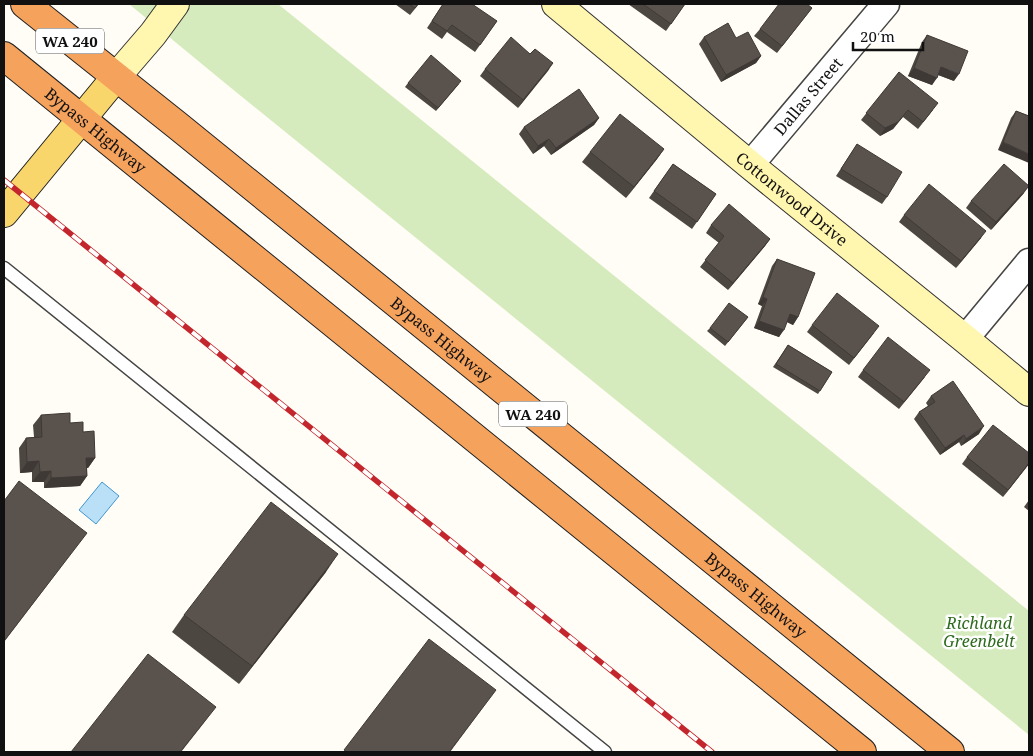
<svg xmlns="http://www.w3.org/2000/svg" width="1033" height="756" viewBox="0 0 1033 756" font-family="'Noto Serif',serif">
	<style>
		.green { fill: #d5ebbd }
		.water { fill: #b9e0f7; stroke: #3f96cf }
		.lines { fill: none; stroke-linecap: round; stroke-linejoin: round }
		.lane-casing { stroke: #444; stroke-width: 15 }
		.street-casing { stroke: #444; stroke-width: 29 }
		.secondary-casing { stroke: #333; stroke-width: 30 }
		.primary-casing { stroke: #222; stroke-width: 30 }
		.highway-casing { stroke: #222; stroke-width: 30 }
		.lane { stroke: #fff; stroke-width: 12 }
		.street { stroke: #fff; stroke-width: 26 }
		.secondary { stroke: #fff6b0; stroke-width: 28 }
		.primary { stroke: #f9d66b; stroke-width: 28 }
		.highway { stroke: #f5a25d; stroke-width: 28 }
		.rail-casing { stroke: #c4262e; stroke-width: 5.5 }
		.rail { stroke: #fff; stroke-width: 4; stroke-dasharray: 11; stroke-linecap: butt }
		.wall { fill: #4d4742 }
		.shaded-wall { fill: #3f3936 }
		.building { fill: #5a524d; stroke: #3f3936 }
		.labels { text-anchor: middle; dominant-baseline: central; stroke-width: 5; stroke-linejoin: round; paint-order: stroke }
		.shield { fill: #fff; stroke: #585858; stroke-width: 1 }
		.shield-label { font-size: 15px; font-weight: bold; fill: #111 }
		.street-label { font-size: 16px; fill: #111; stroke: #fff }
		.park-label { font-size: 16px; font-style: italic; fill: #2f6b1f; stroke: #fff }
	</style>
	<rect width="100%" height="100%" fill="#fffdf5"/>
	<path class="green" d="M129,4H278L1029,611V735L225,83Z"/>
	<path class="water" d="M102,482L119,496L96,524L79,510Z"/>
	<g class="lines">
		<defs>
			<path id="lane" d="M4,268L605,752"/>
			<g id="street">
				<path id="s1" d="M750,165L886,4"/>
				<path d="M965,339L1029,262"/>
			</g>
			<g id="secondary">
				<path id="s2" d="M556,4L750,165L965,339L1029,392"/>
				<path d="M116,77L153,34L175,4"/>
			</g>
			<path id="primary" d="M4,213L116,77"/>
			<g id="highway">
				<path id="s3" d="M25,4L178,126L950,752"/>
				<path id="s4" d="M4,56L862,752"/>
			</g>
		</defs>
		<use href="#lane" class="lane-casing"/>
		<use href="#street" class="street-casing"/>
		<use href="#secondary" class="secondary-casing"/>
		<use href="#primary" class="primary-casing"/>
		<use href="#highway" class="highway-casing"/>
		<use href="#lane" class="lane"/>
		<use href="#street" class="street"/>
		<use href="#secondary" class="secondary"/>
		<use href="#primary" class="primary"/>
		<use href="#highway" class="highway"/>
		<defs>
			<path id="rail" d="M4,180L712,752"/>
		</defs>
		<use href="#rail" class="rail-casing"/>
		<use href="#rail" class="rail"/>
	</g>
	<g class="wall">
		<path d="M395,4H419L410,15Z"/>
		<path d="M443,4L497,21L475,52L447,32L442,39L427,28Z"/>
		<path d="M628,4H685L666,31Z"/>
		<path d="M812,8L777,53L754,36L760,29Z"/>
		<path d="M927,35L954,81L938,75L932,85L908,76L922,42Z"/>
		<path d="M704,37L736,38L761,56L756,63L721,82L699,44Z"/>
		<path d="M530,54L553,63L518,108L480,76L485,69Z"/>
		<path d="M899,72L933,110L918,129L903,117L893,129L880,136L861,120Z"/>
		<path d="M408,83L459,84L436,111L405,87Z"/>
		<path d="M1016,111L1029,116L998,150L1011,118Z"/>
		<path d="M599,118L594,125L551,155L544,146L533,154L519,134L524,127Z"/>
		<path d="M857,144L887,197L882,204L836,176Z"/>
		<path d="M664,149L657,159L626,198L582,162L590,152Z"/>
		<path d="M673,164L716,194L692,229L649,198Z"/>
		<path d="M1024,193L991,230L966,208L971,201Z"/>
		<path d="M904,215L981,238L956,268L899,222Z"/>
		<path d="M711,225L770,239L765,246L728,290L700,267L719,243L706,233Z"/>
		<path d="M777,259L798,317L793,325L787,322L779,337L754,328L762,306L758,304L772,266Z"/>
		<path d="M748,317L725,346L707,331L710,328Z"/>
		<path d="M812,325L874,333L849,365L807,332Z"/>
		<path d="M788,345L832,372L818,394L773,367Z"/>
		<path d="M863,370L925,377L899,409L858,377Z"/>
		<path d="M931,396L979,434L961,446L959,442L940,455L914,419L919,412L928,406L926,403Z"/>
		<path d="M41,415L70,423L83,432L95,458L88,468H87V476L80,486L44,488V482H32V472L20,473L19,448L26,438L34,437L33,425Z"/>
		<path d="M1029,453V464L1003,497L962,464L967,457Z"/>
		<path d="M1029,500V511L1024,507Z"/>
		<path d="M326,572L239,684L172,632L184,615Z"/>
	</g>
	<g class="shaded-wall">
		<path d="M761,56L756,63L721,82L726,75Z"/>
		<path d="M553,63L548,71L518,108L523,100Z"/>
		<path d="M941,67L959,74L954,81L936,74Z"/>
		<path d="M914,68L937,78L932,85L908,76Z"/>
		<path d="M908,110L893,129L880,136L885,128Z"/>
		<path d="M599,118L594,125L551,155L556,148Z"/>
		<path d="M549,139L544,146L533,154L538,146Z"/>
		<path d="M1003,142L1029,154V163L998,150Z"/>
		<path d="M664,149L657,159L626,198L634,187Z"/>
		<path d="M1029,186L1024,193L991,230L996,222Z"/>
		<path d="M986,231L981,238L956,268L961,261Z"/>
		<path d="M770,239L765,246L728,290L733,283Z"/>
		<path d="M763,297L767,299L762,306L758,304Z"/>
		<path d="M790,314L798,317L793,325L785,321Z"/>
		<path d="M759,321L784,330L779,337L754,328Z"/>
		<path d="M984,426L979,434L961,446L966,439Z"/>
		<path d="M964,435L959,442L940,455L945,448Z"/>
		<path d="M86,458H95L88,468H79Z"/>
		<path d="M39,461L32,472L20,473L27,462Z"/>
		<path d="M1029,463V464L1003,497L1008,490Z"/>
		<path d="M51,471L44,482H32L40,472Z"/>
		<path d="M87,476L80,486L44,488L51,478Z"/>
		<path d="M87,533L74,550L4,642V641Z"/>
		<path d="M338,554L326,572L239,684L252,666Z"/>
		<path d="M496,690L450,752H449Z"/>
		<path d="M216,707L203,724L181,752H180Z"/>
	</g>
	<g class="building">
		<path d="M409,4H418L415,8Z"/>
		<path d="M443,4H472L497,21L480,45L452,25L447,31L432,21Z"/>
		<path d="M643,4H685L671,24Z"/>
		<path d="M779,4H807L812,8L782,46L760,29Z"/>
		<path d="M728,23L736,38L748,32L761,56L726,75L704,37Z"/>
		<path d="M927,35L968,51L959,74L941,67L937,78L914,68Z"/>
		<path d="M511,37L530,54L535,49L553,63L523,100L485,69Z"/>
		<path d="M431,55L461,81L438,108L408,83Z"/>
		<path d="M899,72L938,103L923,122L908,110L898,122L885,128L866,113Z"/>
		<path d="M579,89L599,118L556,148L549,139L538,146L524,127Z"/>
		<path d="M1016,111L1029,116V154L1003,142Z"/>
		<path d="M620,114L664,149L634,187L590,152Z"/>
		<path d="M857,144L902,172L887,197L841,169Z"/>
		<path d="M673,164L716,194L697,222L654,191Z"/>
		<path d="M1004,164L1029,186L996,222L971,201Z"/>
		<path d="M929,184L986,231L961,261L904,215Z"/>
		<path d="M729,204L770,239L733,283L705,260L724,236L711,225Z"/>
		<path d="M777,259L815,273L798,317L790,314L784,330L759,321L767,299L763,297Z"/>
		<path d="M837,293L879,326L854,358L812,325Z"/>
		<path d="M729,303L748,317L728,342L710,328Z"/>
		<path d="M888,337L930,370L904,402L863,370Z"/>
		<path d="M788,345L832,372L820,391L776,364Z"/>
		<path d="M953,381L984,426L966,439L964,435L945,448L919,412L935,402L931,396Z"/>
		<path d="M70,413V423L83,422V432L94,431L95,458H86L87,476L51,478V471L40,472L39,461L27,462L26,438L42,437L41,415Z"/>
		<path d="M993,425L1029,453V463L1008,490L967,457Z"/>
		<path d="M19,481L87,533L4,641V501Z"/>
		<path d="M271,502L338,554L252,666L184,615Z"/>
		<path d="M429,639L496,690L449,752H347L344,750Z"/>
		<path d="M148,654L216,707L180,752H71Z"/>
	</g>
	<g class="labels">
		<g class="shield">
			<rect x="36" y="28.5" width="68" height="25" rx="4"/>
			<rect x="499" y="401.5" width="68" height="25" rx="4"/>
		</g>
		<g class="shield-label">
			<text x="70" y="41">WA 240</text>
			<text x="533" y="414">WA 240</text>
		</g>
		<g class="street-label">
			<text stroke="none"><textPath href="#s1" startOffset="90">Dallas Street</textPath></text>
			<text stroke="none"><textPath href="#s4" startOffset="118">Bypass Highway</textPath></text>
			<text stroke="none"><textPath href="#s2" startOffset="306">Cottonwood Drive</textPath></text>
			<text stroke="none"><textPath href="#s3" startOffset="535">Bypass Highway</textPath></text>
			<text stroke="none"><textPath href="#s3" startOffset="940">Bypass Highway</textPath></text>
		</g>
		<g class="park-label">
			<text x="979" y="623">Richland<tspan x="979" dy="18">Greenbelt</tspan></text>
		</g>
	</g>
	<rect width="1033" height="756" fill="none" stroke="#111111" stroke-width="10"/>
	<path d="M853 42v8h70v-8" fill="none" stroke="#111111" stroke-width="2.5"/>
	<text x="860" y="42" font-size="15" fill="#111111" stroke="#ffffff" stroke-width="4" paint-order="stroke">20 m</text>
</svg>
